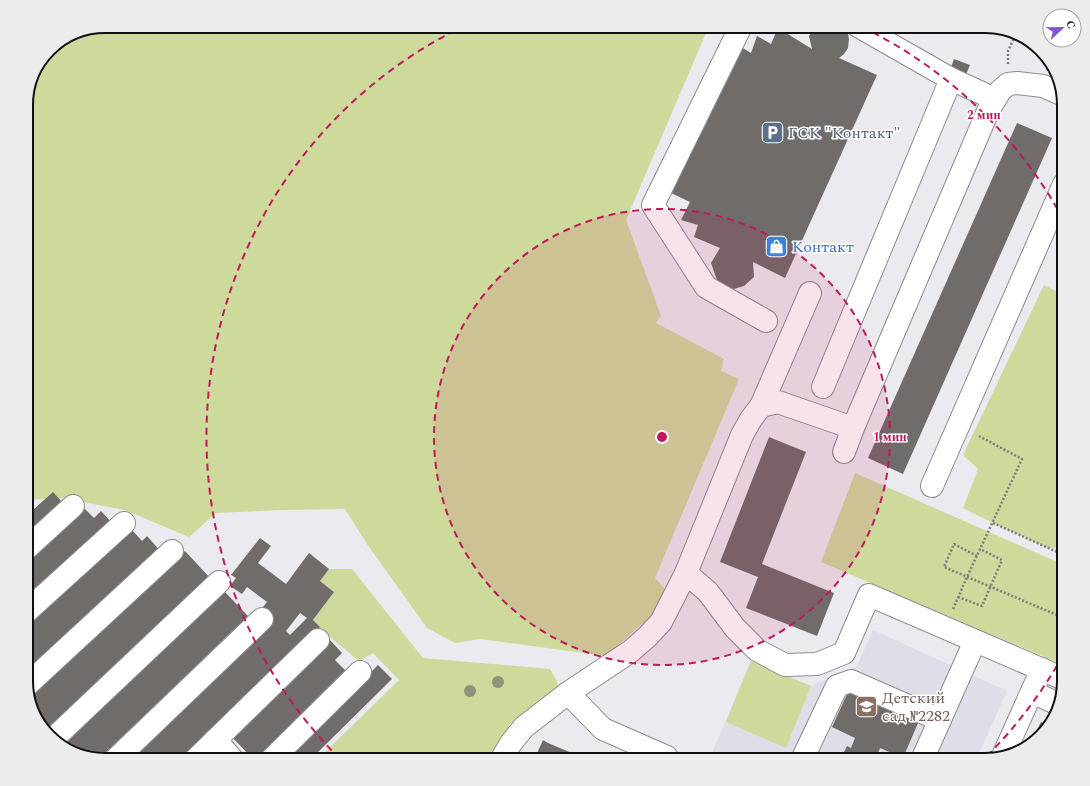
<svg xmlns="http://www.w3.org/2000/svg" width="1090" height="786" viewBox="0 0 1090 786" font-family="Spectral,serif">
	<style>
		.built { fill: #dedde8 }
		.green { fill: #cdda9b }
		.building { fill: #6f6c69; fill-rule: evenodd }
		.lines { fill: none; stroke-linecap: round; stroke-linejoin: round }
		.minor-casing { stroke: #8c8c8f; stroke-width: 24 }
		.path { stroke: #7c7b7e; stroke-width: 2.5; stroke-dasharray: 2 2; stroke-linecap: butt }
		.minor { stroke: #fff; stroke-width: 22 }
		.tree { fill: #8f927d }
		.ring { fill: none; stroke: #c2185b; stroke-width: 2; stroke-dasharray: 7 5 }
		.labels { text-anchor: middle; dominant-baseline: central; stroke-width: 3; stroke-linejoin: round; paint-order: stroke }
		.service-label { font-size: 16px; fill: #4e5e75; stroke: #fff; text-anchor: start }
		.shop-label { font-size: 16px; fill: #366cbe; stroke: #fff; text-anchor: start }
		.education-label { font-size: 16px; fill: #785e54; stroke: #fff; text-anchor: start }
		.rim { fill: none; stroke: #101012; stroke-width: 2 }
		.centre { fill: #c2185b; stroke: #fff; stroke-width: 2 }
		.ring-label { font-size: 12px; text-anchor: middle; font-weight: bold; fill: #c2185b; stroke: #fff; stroke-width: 3; stroke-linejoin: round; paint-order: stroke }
	</style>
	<rect width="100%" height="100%" fill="#ebeaee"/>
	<path class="built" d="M873,630L1007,691L976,760H709L751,661L811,686L857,666Z"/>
	<g class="green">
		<path d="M105,26H709L626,220L661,316L656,323L724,359L721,371L739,379L655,578L666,590L658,606L649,618L606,656L480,639L455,643L427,628L367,544L345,509L282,510L216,513L189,537L125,510L62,498L26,500V100L34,70L53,46L75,32Z"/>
		<path d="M1044,285L1064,295V547L1048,548L993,523L963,508L978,469L963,455Z"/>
		<path d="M855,473L1064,565V665L821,562Z"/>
		<path d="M329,569H352L423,658L550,669L557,681L559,690L510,724L490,760H317L399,680L373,653L359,661L312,622L334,592L320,581Z"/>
		<path d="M751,661L811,686L786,748L726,722Z"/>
	</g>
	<g class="building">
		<path d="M815,26H841L847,29L849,39L848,48L844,54L839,58L877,75L785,278L753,262L754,277L744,286L727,291L717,280L711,263L720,248L694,237L698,225L681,220L690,202L667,191L736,44L751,53L757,36L771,44L778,28L812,49L809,36Z"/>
		<path d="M954,59L970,65L965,77L950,70Z"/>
		<path d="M1017,123L1052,138L903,474L868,458Z"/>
		<path d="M769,437L806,452L762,564L834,593L817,636L746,608L758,577L720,562Z"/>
		<path d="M53,492L63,503L35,526L26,516V500L34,509Z"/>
		<path d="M83,507L94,518L101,511L114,525L26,606V559Z"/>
		<path d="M132,530L142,541L147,536L162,553L26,675V625Z"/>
		<path d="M260,538L271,546L258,563L286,584L309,553L329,569L320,581L334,592L313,620L320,627L182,760H131L273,623L259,612L267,602L247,587L242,594L230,586L236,578L231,575ZM300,613L307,618L290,635L286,631Z"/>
		<path d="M185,551L212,580L48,733L34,716L29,697Z"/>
		<path d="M224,591L248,616L100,758L63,746Z"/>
		<path d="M329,639L342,653L335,660L347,672L256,760H254L230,735Z"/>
		<path d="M378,665L392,679L310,760H283Z"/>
		<path d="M848,692L918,723L903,758L880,748L876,758L879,760H840L847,746L851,748L855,738L832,727Z"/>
		<path d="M1041,722L1049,726L1048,729L1031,742Z"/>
		<path d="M543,740L548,743L588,760H534Z"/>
	</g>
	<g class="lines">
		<defs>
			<g id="minor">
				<path d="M741,26L653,205L706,287L766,321"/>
				<path d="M858,26L951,79L995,99"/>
				<path d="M823,387L951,79"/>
				<path d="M761,406L810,293"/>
				<path d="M844,452L853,428"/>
				<path d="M932,486L1064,184"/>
				<path d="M26,549L73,506"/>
				<path d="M686,573L708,592L735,628L757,650L785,665L817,664L844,653L869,595L1064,679"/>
				<path d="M26,612L124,523"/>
				<path d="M26,686L172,551"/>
				<path d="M1032,692L1056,703"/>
				<path d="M568,693L603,729L667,757L666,760"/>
				<path d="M53,739L219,582"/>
				<path d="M216,740L233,760"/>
				<path d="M1003,756L1042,669"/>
				<path d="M115,760L262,619"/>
				<path d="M195,760L318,640"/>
				<path d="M271,760L360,672"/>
				<path d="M501,760L511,743L524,727L568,693L631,651L647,637L661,622L686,573L742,435L751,419L761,406L778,402L853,428L988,111L1000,91L1008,84L1017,83L1043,86L1061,94"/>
				<path d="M802,760L837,686L851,681L940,720"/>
				<path d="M922,760L975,641"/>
			</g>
		</defs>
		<use href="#minor" class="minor-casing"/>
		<g class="path">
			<path d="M1008,64V51L1015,36"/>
			<path d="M993,523L1064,555"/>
			<path d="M977,556L954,544L944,567L1064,618"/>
			<path d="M958,597L982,606L1002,560L980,549"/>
			<path d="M953,609L967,577L1022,459L977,435"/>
		</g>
		<use href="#minor" class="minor"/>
	</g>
	<g class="tree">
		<circle cx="498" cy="682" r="6"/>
		<circle cx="470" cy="691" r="6"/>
	</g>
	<circle cx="662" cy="437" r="228" fill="#c2185b" fill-opacity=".12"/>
	<g class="ring">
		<circle cx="662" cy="437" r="228"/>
		<path d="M1063 655A456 456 0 0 1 984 759M340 759A456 456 0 0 1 462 27M862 27A456 456 0 0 1 1063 219"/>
	</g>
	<defs>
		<symbol id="parking-square" viewBox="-11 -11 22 22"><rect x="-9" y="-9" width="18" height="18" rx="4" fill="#5c6f8a" stroke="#fff"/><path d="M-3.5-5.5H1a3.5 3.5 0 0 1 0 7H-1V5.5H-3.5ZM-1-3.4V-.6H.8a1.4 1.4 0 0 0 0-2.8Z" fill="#fff"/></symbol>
		<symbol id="shop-square" viewBox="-11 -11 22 22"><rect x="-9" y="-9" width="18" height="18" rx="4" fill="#3f7fe0" stroke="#fff"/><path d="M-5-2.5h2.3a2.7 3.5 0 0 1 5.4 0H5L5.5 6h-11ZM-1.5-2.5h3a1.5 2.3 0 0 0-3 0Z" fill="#fff"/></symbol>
		<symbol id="school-square" viewBox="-11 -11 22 22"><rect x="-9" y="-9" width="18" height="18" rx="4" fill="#8d6e63" stroke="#fff"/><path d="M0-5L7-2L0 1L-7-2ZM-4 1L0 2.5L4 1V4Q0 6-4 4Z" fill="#fff"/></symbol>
	</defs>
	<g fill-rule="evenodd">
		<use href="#parking-square" x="760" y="120" width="25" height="25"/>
		<use href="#shop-square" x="764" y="234" width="25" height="25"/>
		<use href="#school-square" x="854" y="694" width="25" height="25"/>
	</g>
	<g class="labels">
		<g class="service-label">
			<text x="788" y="133">ГСК "Контакт"</text>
		</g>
		<g class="shop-label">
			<text x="792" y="247">Контакт</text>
		</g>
		<g class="education-label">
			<text x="882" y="698">Детский<tspan x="882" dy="18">сад №2282</tspan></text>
		</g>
	</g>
	<path d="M0 0H1090V786H0ZM105 33H985A72 72 0 0 1 1057 105V681A72 72 0 0 1 985 753H105A72 72 0 0 1 33 681V105A72 72 0 0 1 105 33Z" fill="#ececec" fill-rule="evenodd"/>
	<path class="rim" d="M105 33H985A72 72 0 0 1 1057 105V681A72 72 0 0 1 985 753H105A72 72 0 0 1 33 681V105A72 72 0 0 1 105 33Z"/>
	<circle cx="662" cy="437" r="6" class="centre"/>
	<g class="ring-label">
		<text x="984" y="119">2 мин</text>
		<text x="890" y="441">1 мин</text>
	</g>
	<g transform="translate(1062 28) rotate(68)"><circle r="19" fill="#ffffff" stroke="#9f9fa0"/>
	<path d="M0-3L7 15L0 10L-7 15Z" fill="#8555ce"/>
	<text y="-6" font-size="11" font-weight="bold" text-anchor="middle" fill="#101012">С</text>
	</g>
</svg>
